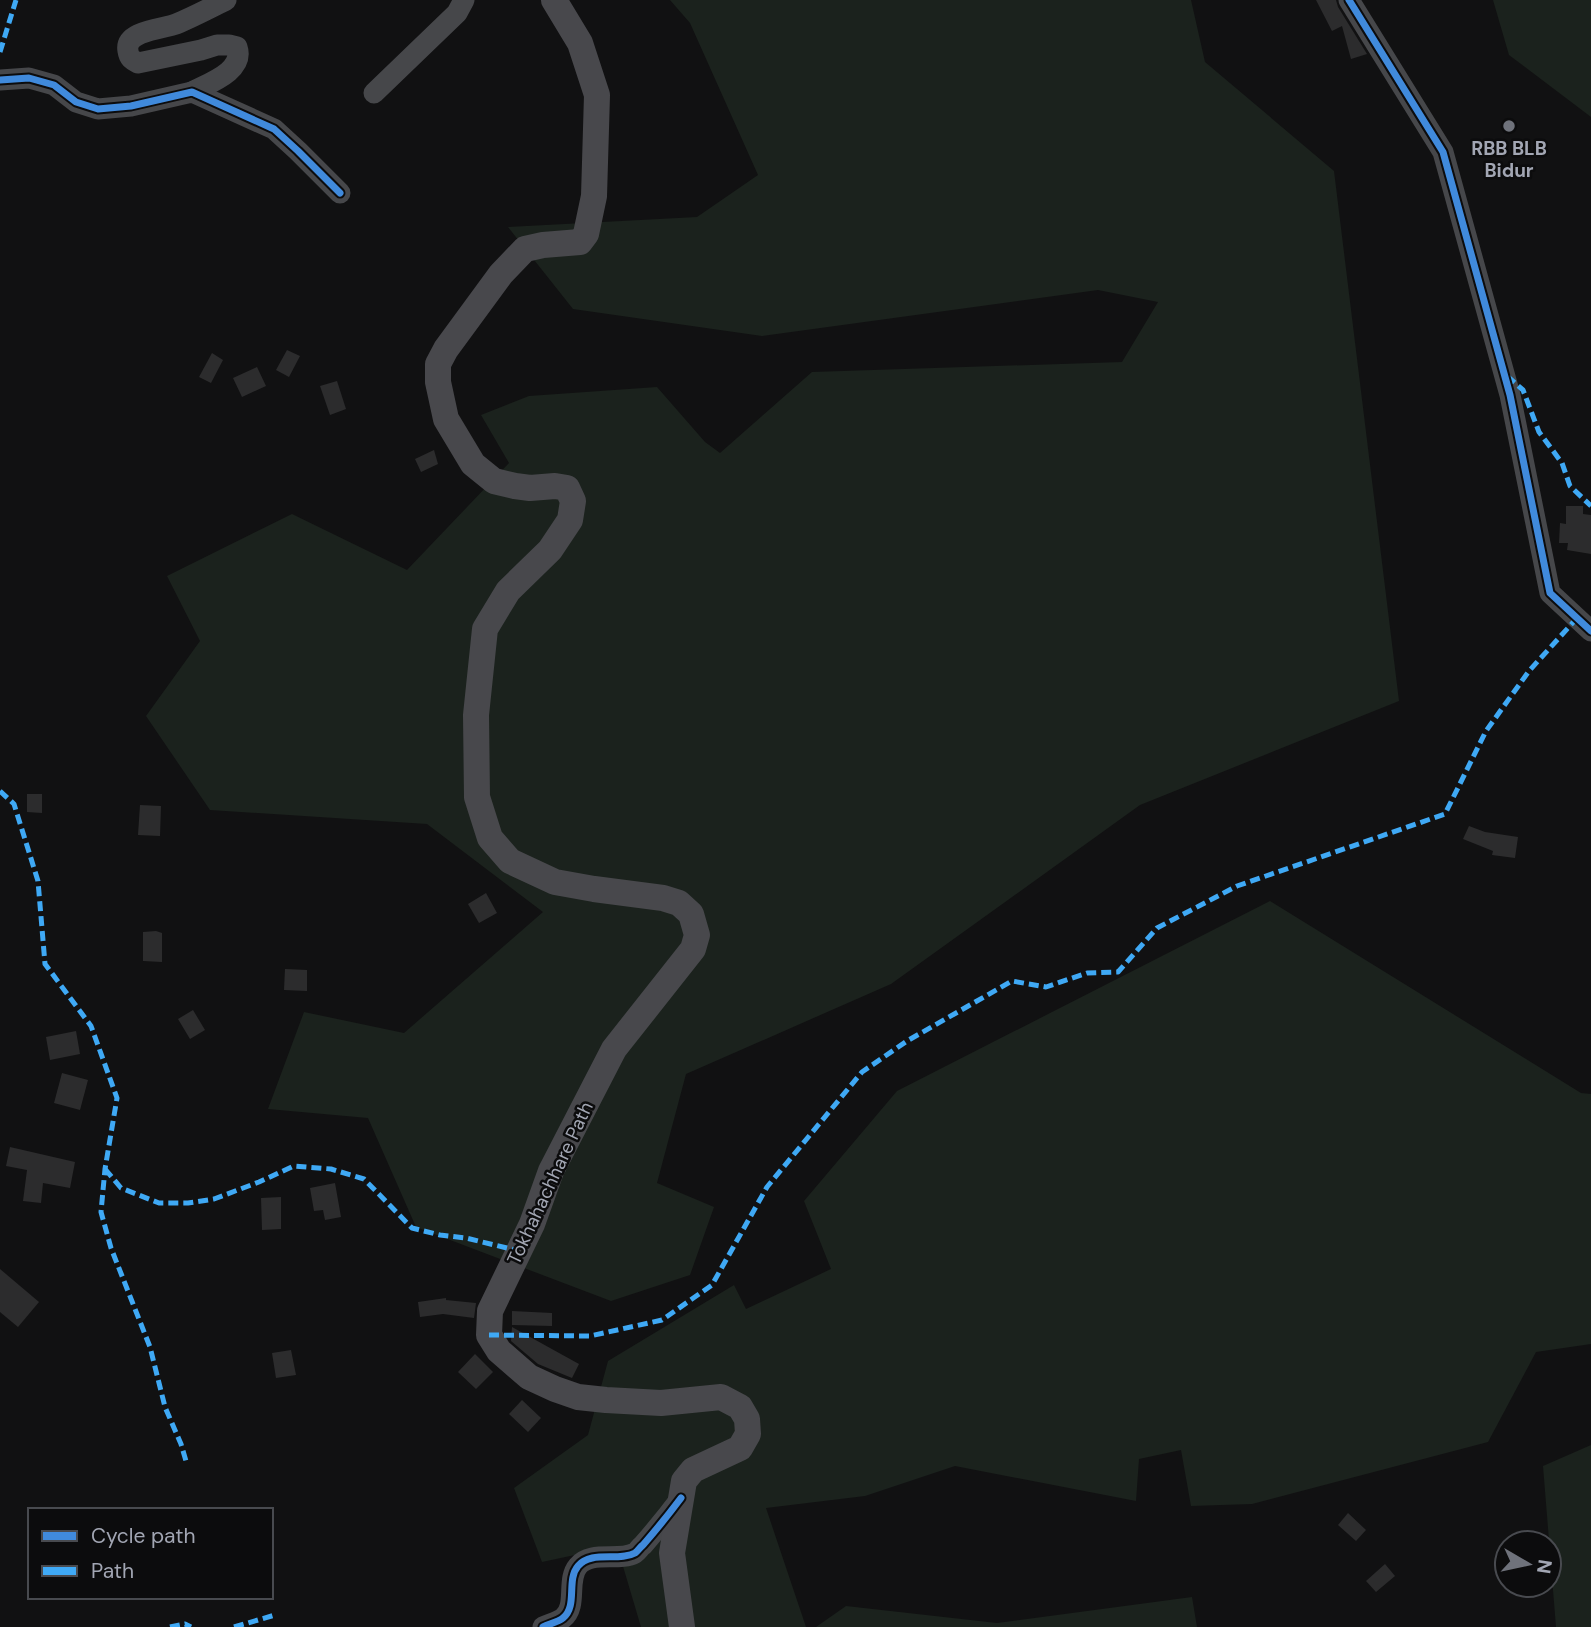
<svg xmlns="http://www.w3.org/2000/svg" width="1591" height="1627" viewBox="0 0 1591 1627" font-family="'DM Sans',sans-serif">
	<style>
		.green { fill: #1b221d }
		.building { fill: #2c2c2d }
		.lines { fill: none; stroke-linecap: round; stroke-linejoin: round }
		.minor { stroke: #46474a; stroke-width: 21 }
		.major { stroke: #48484c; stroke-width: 26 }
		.quiet { stroke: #3fa9f5; stroke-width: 5; stroke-dasharray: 10 5; stroke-linecap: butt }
		.cycleway-casing { stroke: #0c0c0d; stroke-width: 11 }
		.cycleway { stroke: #408adc; stroke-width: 7 }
		.poi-dot { fill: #6f727b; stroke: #0c0c0d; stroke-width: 2.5 }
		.labels { text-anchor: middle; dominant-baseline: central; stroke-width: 5; stroke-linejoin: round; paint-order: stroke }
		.poi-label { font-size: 19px; font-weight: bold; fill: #a2a6b3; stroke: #0c0c0d }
		.street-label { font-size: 19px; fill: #a2a6b3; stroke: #0c0c0d }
	</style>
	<rect width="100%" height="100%" fill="#111112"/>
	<g class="green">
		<path d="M670,0H1191L1205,62L1334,171L1399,701L1140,805L891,984L686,1074L657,1183L714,1207L690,1275L611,1301L416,1227L368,1118L268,1109L304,1012L404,1033L543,912L427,824L210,810L146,716L200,641L167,576L292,514L407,570L509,463L481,415L529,396L657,387L705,442L720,453L812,372L1122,362L1158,302L1098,290L762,336L573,309L508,227L697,217L758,175L690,23Z"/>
		<path d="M1493,0H1591V117L1509,55Z"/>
		<path d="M1270,901L1581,1093L1591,1094V1344L1536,1352L1488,1442L1252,1504L1191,1506L1181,1450L1139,1459L1136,1501L955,1466L865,1496L766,1508L806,1627H641L617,1546L542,1562L514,1488L588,1435L608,1361L734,1285L746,1309L831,1269L804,1201L897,1091Z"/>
		<path d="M1591,1445V1627H1556L1543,1466Z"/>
		<path d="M1192,1597L1197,1627H816L846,1606L997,1623Z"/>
	</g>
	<g class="building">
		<path d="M1316,0H1336L1338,7L1367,54L1351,59L1342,26L1332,31Z"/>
		<path d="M287,350L300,356L289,377L276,370Z"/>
		<path d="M212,353L223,360L211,383L199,377Z"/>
		<path d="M257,367L266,386L242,397L233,378Z"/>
		<path d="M337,381L346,409L330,415L320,386Z"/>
		<path d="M434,450L438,464L421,472L415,459Z"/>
		<path d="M1566,506H1583V514L1591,515V554L1567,550L1568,543H1559L1560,523L1566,524Z"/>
		<path d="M27,794H42V813L27,812Z"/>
		<path d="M140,805L161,806L160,836L138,835Z"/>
		<path d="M1469,826L1485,832L1518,837L1515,858L1492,855L1493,851L1463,839Z"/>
		<path d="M486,893L497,913L479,923L468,904Z"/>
		<path d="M156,931L162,933V962L143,961V932Z"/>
		<path d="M285,969L307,970V991L284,990Z"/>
		<path d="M193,1010L205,1030L190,1039L178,1019Z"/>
		<path d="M76,1031L80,1054L50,1060L46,1037Z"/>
		<path d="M62,1073L88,1080L80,1110L54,1103Z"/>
		<path d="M10,1147L75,1162L70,1188L43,1183L41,1203L23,1201L27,1170L6,1166Z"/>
		<path d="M335,1183L341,1217L325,1220L323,1210L314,1211L310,1188Z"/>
		<path d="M281,1197V1229L262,1230L261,1198Z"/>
		<path d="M0,1269L39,1302L18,1327L0,1312Z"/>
		<path d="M446,1298V1300L476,1303L474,1318L443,1314L420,1317L418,1302Z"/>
		<path d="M512,1311L552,1313V1326L512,1325Z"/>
		<path d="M512,1327L579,1364L572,1378L538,1364L511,1341Z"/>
		<path d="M291,1350L296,1375L276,1378L272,1353Z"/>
		<path d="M475,1354L493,1372L476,1389L458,1372Z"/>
		<path d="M522,1400L541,1418L528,1432L509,1414Z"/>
		<path d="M1348,1513L1366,1530L1356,1541L1338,1525Z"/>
		<path d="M1385,1564L1395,1576L1376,1592L1366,1581Z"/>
	</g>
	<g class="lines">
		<g class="minor">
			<path d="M1349,0L1443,152L1510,395L1550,593L1591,631"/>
			<path d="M0,80L29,78L54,85L76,102L98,109L131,106L192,92L274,129L298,151L340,193"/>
			<path d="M192,92C209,83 245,71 237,47L229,45H217L201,50L138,63C132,60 129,58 128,51C124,30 164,29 176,24C193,17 210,8 226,0"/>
			<path d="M374,93L457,13L464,0"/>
			<path d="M543,1627C549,1624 558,1622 563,1618C578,1606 566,1580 578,1566C591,1550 619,1562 635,1553C638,1551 640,1547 643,1545C656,1530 669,1514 681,1498"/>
		</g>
		<path class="major" d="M554,0L580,43L597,95L594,196L586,234L580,242L543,245L525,249L501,274L446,349L438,364V382L446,419L473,464L494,481L515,486L530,488L555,486L567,488L573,501L570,520L550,550L508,591L485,629L476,715L477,797L490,838L510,861L555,882L594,889L663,898L679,903L691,914L697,935L693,949L614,1049L551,1171L532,1224L490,1311L489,1335L499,1351L529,1377L555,1389L578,1397L606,1400L661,1403L721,1397L740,1407L747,1419L748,1434L740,1448L693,1470L684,1481L672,1553L682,1627"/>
		<g class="quiet">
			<path d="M0,52L16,0"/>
			<path d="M1507,376L1523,390L1539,432L1562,463L1570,486L1591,506"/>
			<path d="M0,791L14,804L38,881L45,964L91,1026L117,1098L105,1169L101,1212L111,1248L150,1347L165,1407L181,1444L186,1461"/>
			<path d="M105,1169L121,1188L159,1203H188L214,1199L259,1182L294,1166L331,1169L364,1179L412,1228L440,1235L466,1238L519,1251"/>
			<path d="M489,1335L590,1336L662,1320L712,1285L767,1187L862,1072L907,1041L1012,981L1046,987L1087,973L1118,972L1157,928L1237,886L1445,814L1486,731L1529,671L1577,618"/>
			<path d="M170,1627L185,1624L191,1627"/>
			<path d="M234,1627L275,1615"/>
		</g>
		<defs>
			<g id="cycleway">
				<path d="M1349,0L1443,152L1510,395L1550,593L1591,631"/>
				<path d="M0,80L29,78L54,85L76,102L98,109L131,106L192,92L274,129L298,151L340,193"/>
				<path d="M543,1627C549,1624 558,1622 563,1618C578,1606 566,1580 578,1566C591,1550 619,1562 635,1553C638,1551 640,1547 643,1545C656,1530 669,1514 681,1498"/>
			</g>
		</defs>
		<use href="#cycleway" class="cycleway-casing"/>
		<use href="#cycleway" class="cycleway"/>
	</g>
	<circle class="poi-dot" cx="1509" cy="126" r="7"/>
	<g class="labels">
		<g class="poi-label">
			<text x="1509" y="148">RBB BLB<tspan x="1509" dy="22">Bidur</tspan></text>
		</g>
		<g class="street-label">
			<text transform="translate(550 1183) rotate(-65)">Tokhahachhare Path</text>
		</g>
	</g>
	<rect x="28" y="1508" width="245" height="91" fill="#0c0c0d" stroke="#484a4f" stroke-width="2"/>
	<rect x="42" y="1531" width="35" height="10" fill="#408adc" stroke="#484a4f" stroke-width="2"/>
	<text x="91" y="1543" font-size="21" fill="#a2a6b3">Cycle path</text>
	<rect x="42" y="1566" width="35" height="10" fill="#3fa9f5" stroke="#484a4f" stroke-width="2"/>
	<text x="91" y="1578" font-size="21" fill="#a2a6b3">Path</text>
	<g transform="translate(1528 1564) rotate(99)"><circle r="33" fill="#0c0c0d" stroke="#484a4f" stroke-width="2"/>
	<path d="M0-5L12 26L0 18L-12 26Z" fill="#6f727b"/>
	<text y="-10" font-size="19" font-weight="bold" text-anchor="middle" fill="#a2a6b3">N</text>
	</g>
</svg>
